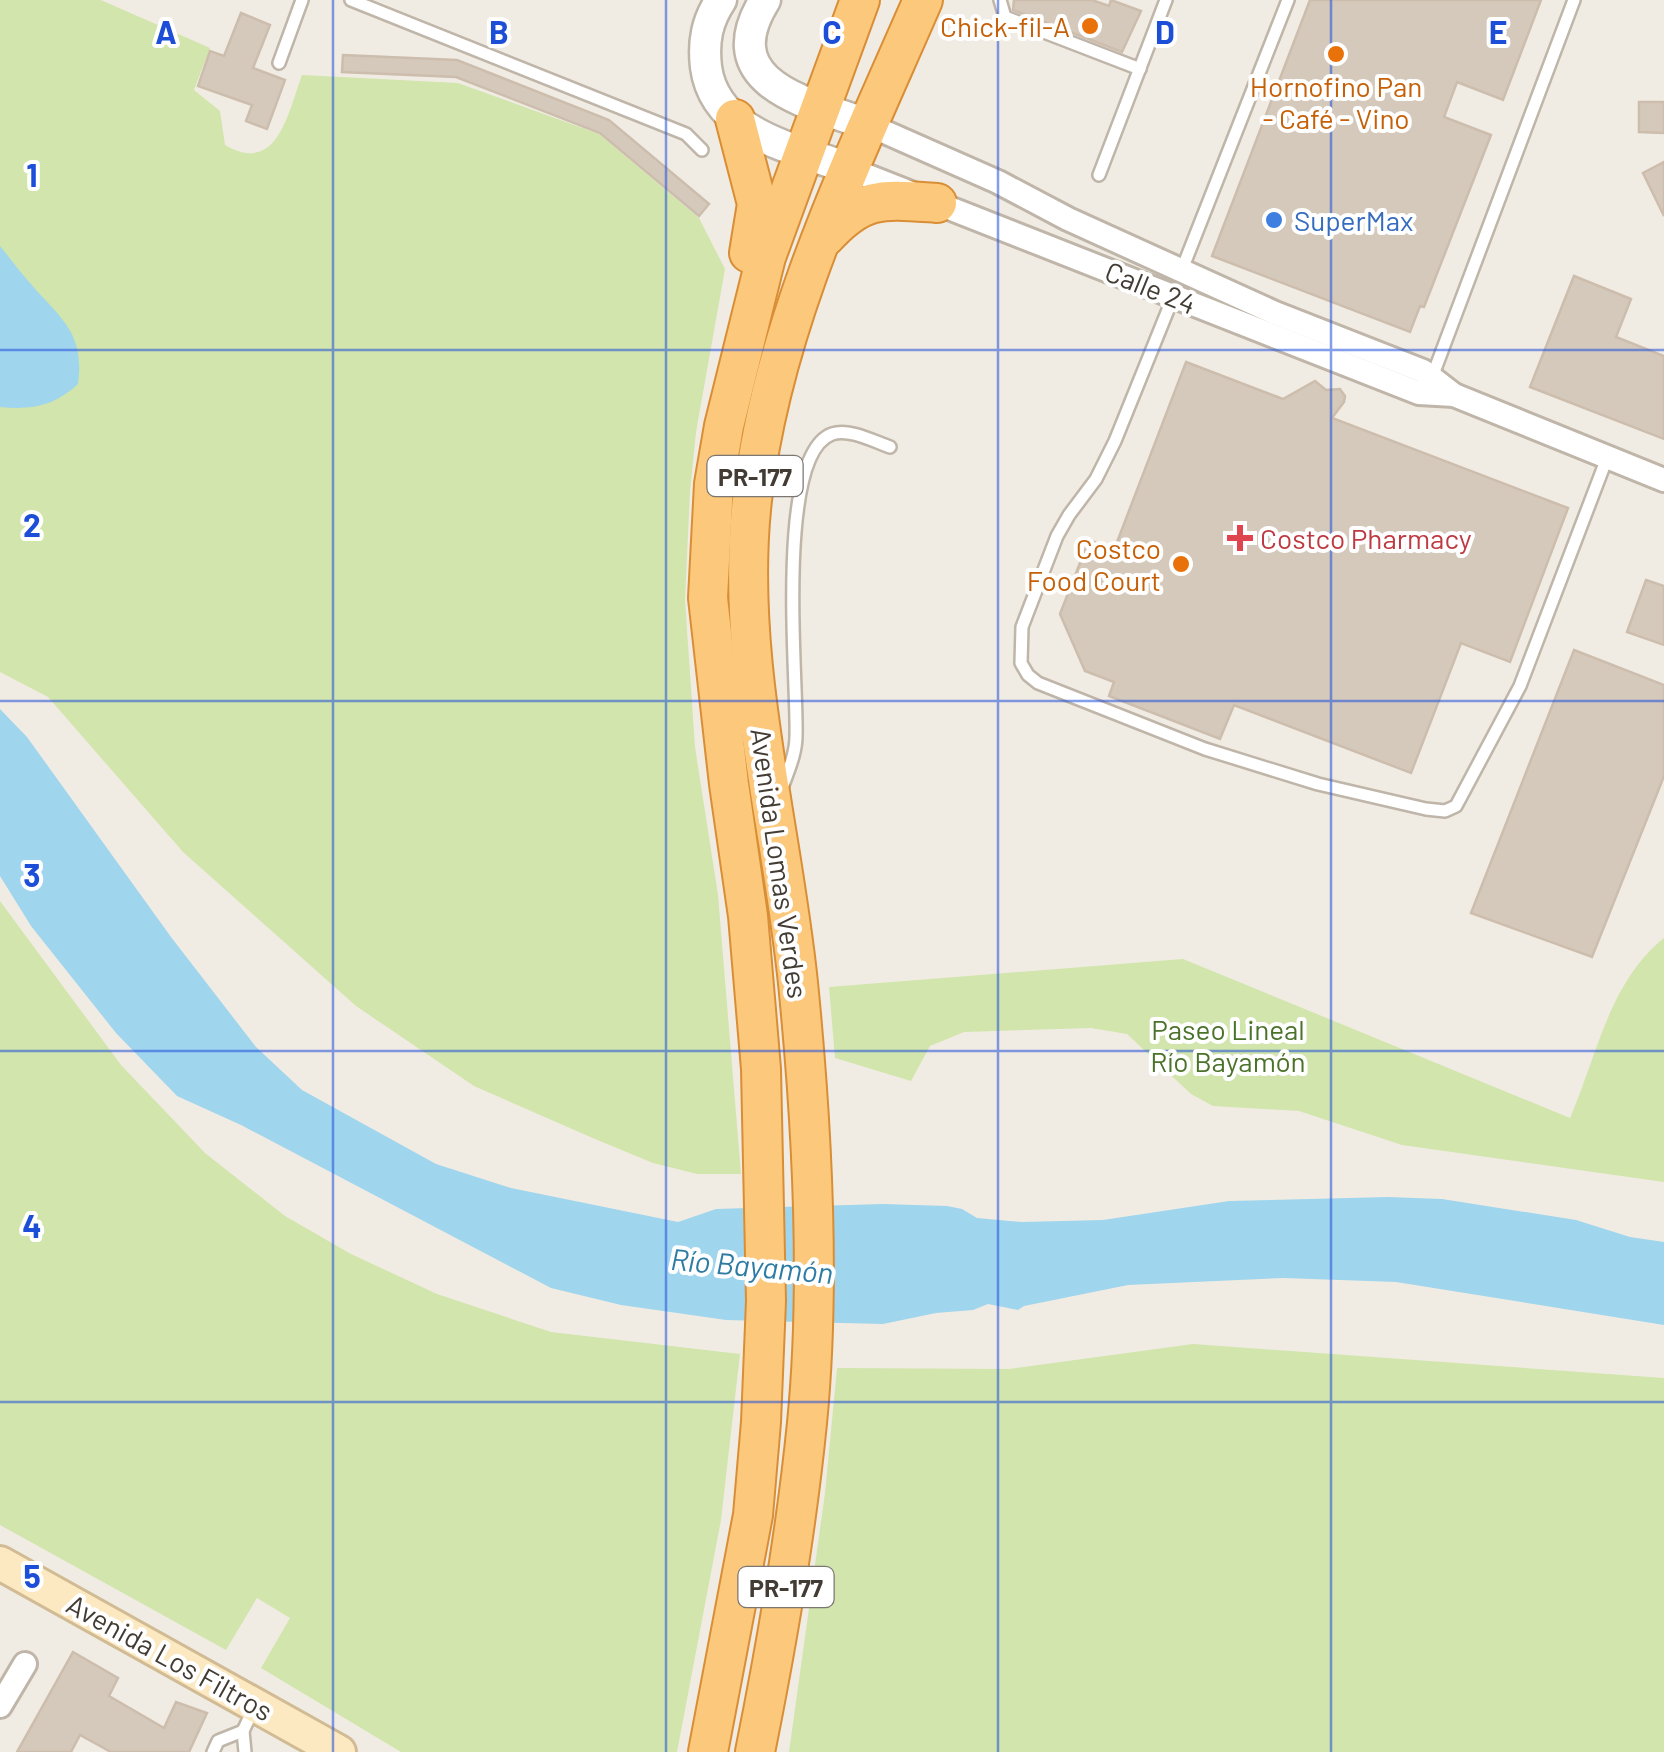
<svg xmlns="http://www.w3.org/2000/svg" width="1664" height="1752" viewBox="0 0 1664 1752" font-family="Barlow,sans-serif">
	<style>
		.green { fill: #d1e5ac }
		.water { fill: #a0d5ee }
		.building { fill: #d5c9bc; stroke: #cdbdad; stroke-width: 2.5 }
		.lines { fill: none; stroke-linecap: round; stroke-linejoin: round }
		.service-casing { stroke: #bfb5a9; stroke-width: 16 }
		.minor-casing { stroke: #bfb5a9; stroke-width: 28 }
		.tertiary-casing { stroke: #bfb5a9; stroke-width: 35 }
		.secondary-casing { stroke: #d1bb94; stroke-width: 38 }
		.trunk-casing { stroke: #d98e36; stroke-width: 42 }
		.service { stroke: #fff; stroke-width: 11 }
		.minor { stroke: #fff; stroke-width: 22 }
		.tertiary { stroke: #fff; stroke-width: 30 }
		.secondary { stroke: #fde9c1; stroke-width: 32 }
		.trunk { stroke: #fbc87c; stroke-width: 38 }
		.grid { fill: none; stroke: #1d4ed8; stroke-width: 2.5; stroke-opacity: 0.55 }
		.food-dot { fill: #e8710a; stroke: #fff; stroke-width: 4 }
		.shop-dot { fill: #3f7fe0; stroke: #fff; stroke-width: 4 }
		.health-dot { fill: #e0444e; stroke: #fff; stroke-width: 4 }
		.labels { text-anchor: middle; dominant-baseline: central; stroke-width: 8; stroke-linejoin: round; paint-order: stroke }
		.shield { fill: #fff; stroke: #7b7671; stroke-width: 2.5 }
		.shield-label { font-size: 25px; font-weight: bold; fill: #433c34 }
		.food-label { font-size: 28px; fill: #c56008; stroke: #fff; text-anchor: end }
		.shop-label { font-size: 28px; fill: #366cbe; stroke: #fff; text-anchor: start }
		.street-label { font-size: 28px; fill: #433c34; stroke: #fff }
		.health-label { font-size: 28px; fill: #be3a42; stroke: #fff; text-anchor: start }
		.park-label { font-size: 28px; fill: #4b7229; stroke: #fff }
		.water-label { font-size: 30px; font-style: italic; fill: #2e7ca3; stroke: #fff }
		.grid-label { font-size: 32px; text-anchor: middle; font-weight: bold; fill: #1d4ed8; stroke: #fff; stroke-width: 8; stroke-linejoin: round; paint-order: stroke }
	</style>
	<rect width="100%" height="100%" fill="#f1ece3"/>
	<g class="green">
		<path d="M0,0H101L210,48L194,90L220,111L225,145C278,176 288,112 302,75L458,83L599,134L699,218L725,269L696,432L690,491L685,600L695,747L718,895L741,1174H697L653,1163L595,1139L474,1086L356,1006L183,852L48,697L0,672Z"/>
		<path d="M0,901L121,1065L205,1153L285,1216L351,1254L437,1294L551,1332L740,1354L721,1520L677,1752H401L261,1668L290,1618L257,1598L226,1650L0,1525Z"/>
		<path d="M1664,938V1182L1402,1145L1299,1111L1213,1106L1191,1094L1127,1034L1091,1028L964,1032L930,1046L911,1081L835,1058L829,987L1183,959L1570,1118C1597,1056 1609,982 1664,938Z"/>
		<path d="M1193,1344L1664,1378V1752H789L825,1493L837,1368L1009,1369Z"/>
	</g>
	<g class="water">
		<path d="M0,246C10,258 19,271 30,283C60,318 85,332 78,384C54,406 32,410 0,407Z"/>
		<path d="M0,709L27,737L171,937L256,1047L302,1090L436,1164L511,1188L678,1222L716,1209L883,1204L947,1206L962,1209L977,1218L1022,1222L1103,1220L1229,1201L1388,1197L1442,1199L1576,1220L1630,1237L1664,1242V1325L1396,1282L1283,1278L1128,1285L1024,1306L1018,1310L988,1304L973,1310L936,1313L883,1324L726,1320L621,1305L551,1288L241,1125L177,1096L116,1033L31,926L0,876Z"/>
	</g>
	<g class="building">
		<path d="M1014,0H1092L1109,6L1111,0L1141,11L1122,52L1013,10Z"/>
		<path d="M1310,0H1541L1503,100L1457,82L1444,117L1491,135L1424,307L1420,306L1410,332L1212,256Z"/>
		<path d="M241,13L270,25L253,68L285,80L267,129L246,121L252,105L198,86L210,51L224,56Z"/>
		<path d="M343,55L457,60L609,120L709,204L699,216L600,133L456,77L342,72Z"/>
		<path d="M1639,102H1664V133L1639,132Z"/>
		<path d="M1664,162V216L1643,173Z"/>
		<path d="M1574,276L1631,299L1616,337L1664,356V439L1530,387Z"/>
		<path d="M1186,362L1283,399L1315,381L1326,390L1340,389L1345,396L1344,402L1332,418L1568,508L1510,662L1461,643L1411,773L1234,705L1220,739L1109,696L1114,682L1085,671L1060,614L1089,540L1114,550Z"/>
		<path d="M1646,580L1664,586V645L1627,632Z"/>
		<path d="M1574,650L1664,685V776L1592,957L1471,913Z"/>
		<path d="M73,1652L118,1678L109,1696L164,1728L176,1702L207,1713L189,1752H111L80,1735L71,1752H17Z"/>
	</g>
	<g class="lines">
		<defs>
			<g id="service">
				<path d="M351,0L686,134L702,150"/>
				<path d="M1000,0L1005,17L1140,69"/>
				<path d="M279,63L302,0"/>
				<path d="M1099,175L1166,0"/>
				<path d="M1181,272L1288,0"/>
				<path d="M1174,295L1115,441L1096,479L1069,515L1057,536L1022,627L1021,663L1028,675L1038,683L1205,749L1318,784L1426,809L1445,811L1456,806L1520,686L1607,458"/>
				<path d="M1431,380L1574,0"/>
				<path d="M782,788C788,771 796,754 796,736C798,683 774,455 832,434C849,428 873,441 890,447"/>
				<path d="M213,1752L218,1741L243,1731"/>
				<path d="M245,1752L243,1731L254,1708"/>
			</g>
			<g id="minor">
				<path d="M869,125L998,182L1068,219L1275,313L1423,371L1454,395L1664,480"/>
				<path d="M850,169L1419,393L1454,395"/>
				<path d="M0,1706L25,1664"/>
			</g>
			<g id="tertiary">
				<path d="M721,0C707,21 703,41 706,67C715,135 795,148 850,169"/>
				<path d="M765,0C712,85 810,103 869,125"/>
			</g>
			<path id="secondary" d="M0,1563L339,1752"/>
			<g id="trunk">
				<path d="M735,119L757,204L749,253"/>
				<path d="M825,237C863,195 883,199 937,203"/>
				<path d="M708,1752L753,1515L761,1422L766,1301L761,1069L748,916L729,784L708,598L714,484L724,426L766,257L860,0"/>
				<path d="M755,1752C777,1643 796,1534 807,1423C821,1282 812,1124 798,983C782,826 734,658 752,500C772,324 853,161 923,0"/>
			</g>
		</defs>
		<use href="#service" class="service-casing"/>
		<use href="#minor" class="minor-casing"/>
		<use href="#tertiary" class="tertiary-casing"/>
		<use href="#secondary" class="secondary-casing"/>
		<use href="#trunk" class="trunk-casing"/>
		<use href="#service" class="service"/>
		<use href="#minor" class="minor"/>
		<use href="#tertiary" class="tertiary"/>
		<use href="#secondary" class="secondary"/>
		<use href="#trunk" class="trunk"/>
	</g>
	<path class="grid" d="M333,0V1752M666,0V1752M998,0V1752M1331,0V1752M0,350H1664M0,701H1664M0,1051H1664M0,1402H1664"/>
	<g class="food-dot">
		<circle cx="1090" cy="26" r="10"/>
		<circle cx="1336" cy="54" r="10"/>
		<circle cx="1181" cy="564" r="10"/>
	</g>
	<circle class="shop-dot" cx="1274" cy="220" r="10"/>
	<path class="health-dot" d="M1235 523h10v10h10v10h-10v10h-10v-10h-10v-10h10z"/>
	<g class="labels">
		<g class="shield">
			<rect x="707.5" y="456" width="95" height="40" rx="8"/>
			<rect x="738.5" y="1567" width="95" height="40" rx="8"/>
		</g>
		<g class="shield-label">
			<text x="755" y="476">PR-177</text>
			<text x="786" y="1587">PR-177</text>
		</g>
		<g class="food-label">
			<text x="1070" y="26">Chick-fil-A</text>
			<text x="1336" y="86" text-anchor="middle">Hornofino Pan<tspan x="1336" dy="32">- Café - Vino</tspan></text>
			<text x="1161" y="548">Costco<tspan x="1161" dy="32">Food Court</tspan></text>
		</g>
		<g class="shop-label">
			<text x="1294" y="220">SuperMax</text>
		</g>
		<g class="street-label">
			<text transform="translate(1151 287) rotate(22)">Calle 24</text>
			<text transform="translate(780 863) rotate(82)">Avenida Lomas Verdes</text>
			<text transform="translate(170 1657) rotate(29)">Avenida Los Filtros</text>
		</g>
		<g class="health-label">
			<text x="1260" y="538">Costco Pharmacy</text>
		</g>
		<g class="park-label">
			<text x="1228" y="1029">Paseo Lineal<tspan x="1228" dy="32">Río Bayamón</tspan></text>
		</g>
		<g class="water-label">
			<text transform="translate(752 1265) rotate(5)">Río Bayamón</text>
		</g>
	</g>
	<g class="grid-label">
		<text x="166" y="44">A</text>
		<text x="499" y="44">B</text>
		<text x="832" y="44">C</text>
		<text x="1165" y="44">D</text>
		<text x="1498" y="44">E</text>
		<text x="32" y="187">1</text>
		<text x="32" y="537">2</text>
		<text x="32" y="887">3</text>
		<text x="32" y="1238">4</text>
		<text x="32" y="1588">5</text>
	</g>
</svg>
